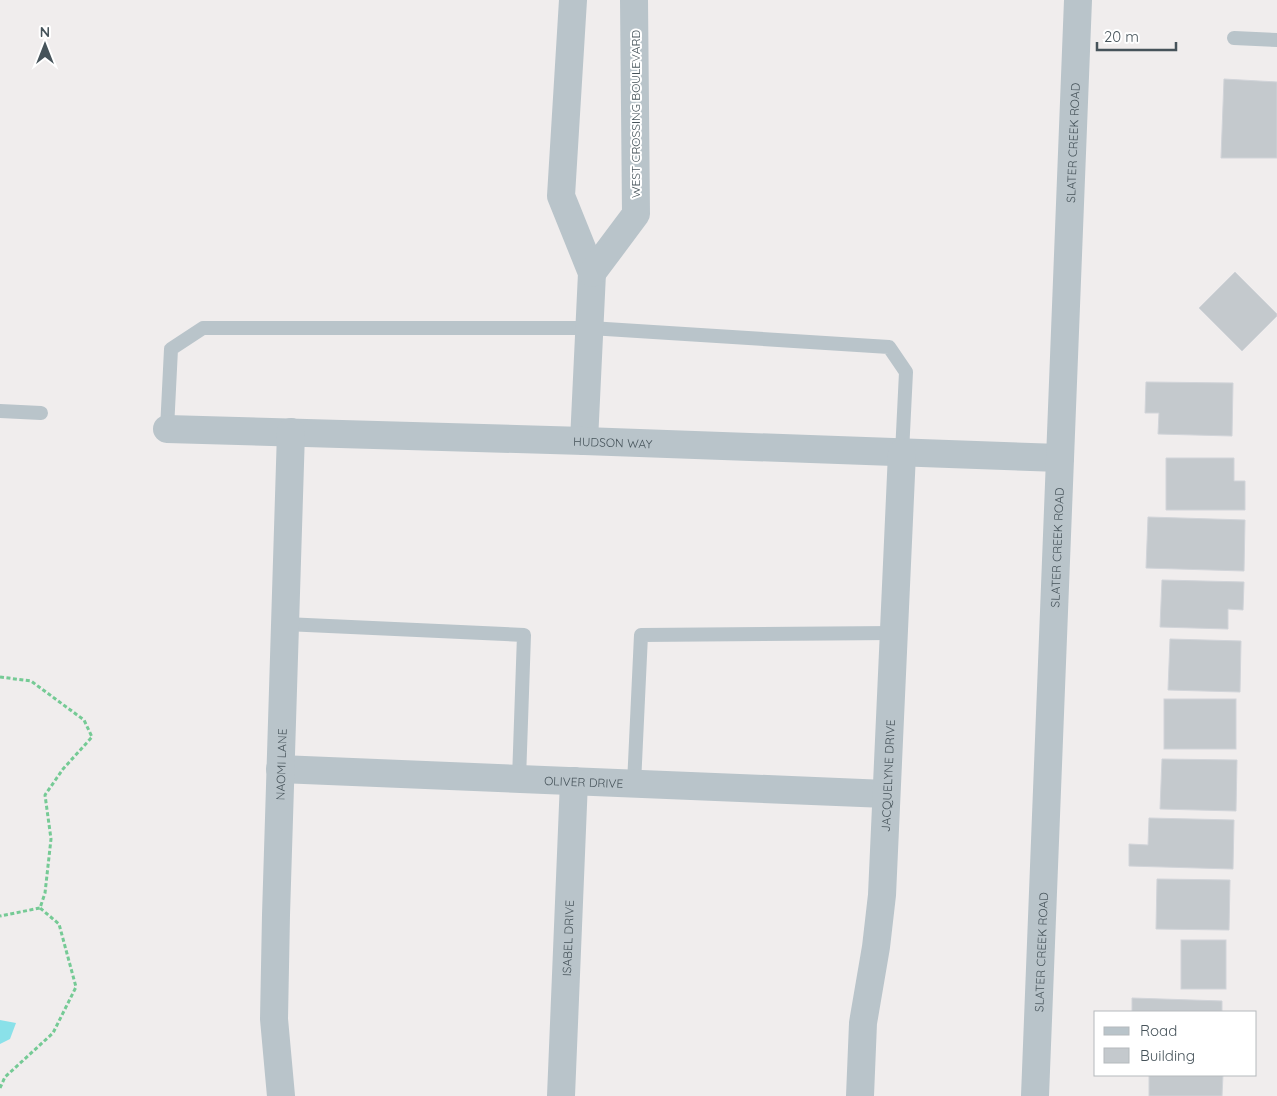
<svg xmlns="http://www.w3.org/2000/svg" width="1277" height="1096" viewBox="0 0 1277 1096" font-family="Quicksand,sans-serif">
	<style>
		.water { fill: #8ae1e9 }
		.building { fill: #c4c9cd; stroke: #d1d4d9 }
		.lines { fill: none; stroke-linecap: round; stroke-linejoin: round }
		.path { stroke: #75ca95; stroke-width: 3; stroke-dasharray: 4 2.5; stroke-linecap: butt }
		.lane { stroke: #b9c4ca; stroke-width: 14 }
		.street { stroke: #b9c4ca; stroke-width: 28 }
		.labels { text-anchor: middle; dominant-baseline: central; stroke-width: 4; stroke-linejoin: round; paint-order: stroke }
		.street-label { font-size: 12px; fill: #46535a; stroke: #fff }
	</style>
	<rect width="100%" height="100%" fill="#f0eded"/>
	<path class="water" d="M0,1020L16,1023L10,1039L0,1044Z"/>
	<g class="building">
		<path d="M1224,79L1277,82V158H1221Z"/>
		<path d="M1235,272L1277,314V316L1242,351L1199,308Z"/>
		<path d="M1146,382L1233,383L1232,436L1158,434L1159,413H1145Z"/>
		<path d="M1166,458H1234V481H1245V510H1166Z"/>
		<path d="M1148,517L1245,520L1244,571L1146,568Z"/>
		<path d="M1162,580L1244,582L1243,610L1228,609V629L1160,627Z"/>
		<path d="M1170,639L1241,641L1240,692L1168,690Z"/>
		<rect x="1164" y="699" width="72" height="50"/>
		<path d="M1162,759L1237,760L1236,811L1160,809Z"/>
		<path d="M1149,818L1234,820L1233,869L1129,866V844L1148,845Z"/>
		<path d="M1157,879L1230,880L1229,930L1156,929Z"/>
		<rect x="1181" y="940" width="45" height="49"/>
		<path d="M1132,998L1222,1001V1012H1132Z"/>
		<path d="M1149,1075H1223L1222,1096H1149Z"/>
	</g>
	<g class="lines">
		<g class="path">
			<path d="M0,677L31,681L84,720L92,737L63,769L45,795L51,839L45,893L40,908L0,916"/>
			<path d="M0,1088L5,1077L53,1033L76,987L59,924L40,908"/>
		</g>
		<g class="lane">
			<path d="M1234,38L1277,40"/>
			<path d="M0,411L41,413"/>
			<path d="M167,429L171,349L203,328H590L889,347L906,372L902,453"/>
			<path d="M285,624L524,635L519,779"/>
			<path d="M634,784L641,635L893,633"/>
		</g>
		<g class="street">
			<path d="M573,0L561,196L592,273L584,441"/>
			<path d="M592,273L636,214L634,0"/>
			<path id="s1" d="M167,429L584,441L1060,458"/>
			<path id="s2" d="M280,769L886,794"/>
			<path id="s3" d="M281,1096L274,1019L276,915L291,432"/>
			<path id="s4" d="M561,1096L574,781"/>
			<path id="s5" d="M860,1096L863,1023L876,947L882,895L902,453"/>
			<path id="s6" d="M1035,1096L1078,0"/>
		</g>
	</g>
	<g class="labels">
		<g class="street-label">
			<text transform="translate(635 114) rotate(-90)">WEST CROSSING BOULEVARD</text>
			<text stroke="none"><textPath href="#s6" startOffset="954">SLATER CREEK ROAD</textPath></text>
			<text stroke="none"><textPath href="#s1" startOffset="446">HUDSON WAY</textPath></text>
			<text stroke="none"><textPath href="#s6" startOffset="549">SLATER CREEK ROAD</textPath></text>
			<text stroke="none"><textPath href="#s3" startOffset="332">NAOMI LANE</textPath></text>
			<text stroke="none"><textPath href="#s5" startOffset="322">JACQUELYNE DRIVE</textPath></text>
			<text stroke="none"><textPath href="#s2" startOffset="304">OLIVER DRIVE</textPath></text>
			<text stroke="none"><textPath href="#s4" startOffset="158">ISABEL DRIVE</textPath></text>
			<text stroke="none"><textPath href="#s6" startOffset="144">SLATER CREEK ROAD</textPath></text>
		</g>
	</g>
	<rect x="1094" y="1011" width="162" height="65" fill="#ffffff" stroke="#b5babd"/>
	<rect x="1104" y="1027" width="25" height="8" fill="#b9c4ca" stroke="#b5babd"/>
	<text x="1140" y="1036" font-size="15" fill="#46535a">Road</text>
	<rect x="1104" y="1048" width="25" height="15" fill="#c4c9cd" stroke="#b5babd"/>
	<text x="1140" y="1061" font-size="15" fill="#46535a">Building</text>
	<g transform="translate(45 45)" stroke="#ffffff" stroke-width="4" paint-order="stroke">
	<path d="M0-4L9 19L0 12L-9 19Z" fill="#46535a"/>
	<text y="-8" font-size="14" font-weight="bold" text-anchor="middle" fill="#46535a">N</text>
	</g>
	<path d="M1097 42v8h79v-8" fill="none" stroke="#46535a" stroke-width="2.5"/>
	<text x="1104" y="42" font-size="15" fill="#46535a" stroke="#ffffff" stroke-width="4" paint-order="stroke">20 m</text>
</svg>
